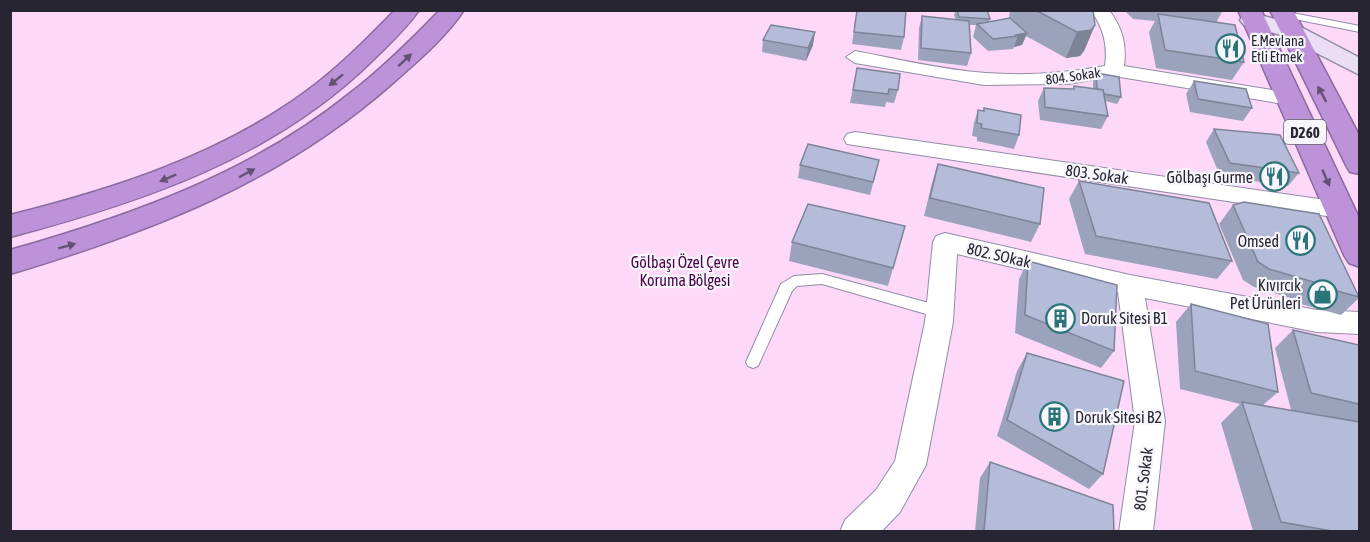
<svg xmlns="http://www.w3.org/2000/svg" width="1370" height="542" viewBox="0 0 1370 542" font-family="'Asap Condensed',sans-serif">
	<style>
		.green { fill: #fed8f9 }
		.lines { fill: none; stroke-linecap: round; stroke-linejoin: round }
		.lane-casing { stroke: #908ca8; stroke-width: 2 }
		.street-casing { stroke: #908ca8; stroke-width: 2 }
		.secondary-casing { stroke: #908ca8; stroke-width: 3 }
		.highway-casing { stroke: #886c9e; stroke-width: 3 }
		.lane { fill: #fff; fill-rule: evenodd }
		.street { fill: #fff; fill-rule: evenodd }
		.secondary { fill: #ebdef4; fill-rule: evenodd }
		.highway { fill: #bd92d9; fill-rule: evenodd }
		.wall { fill: #9ba2bb }
		.shaded-wall { fill: #7e8498 }
		.building { fill: #b4bcd9; stroke: #7e8498; stroke-width: 1.5 }
		.oneway { fill: #635174 }
		.labels { text-anchor: middle; dominant-baseline: central; stroke-width: 4.5; stroke-linejoin: round; paint-order: stroke }
		.far-poi-label { font-size: 14px; fill: #272531; stroke: #f7f6fc; text-anchor: start }
		.far-street-label { font-size: 14px; fill: #272531; stroke: #f7f6fc }
		.shield { fill: #f7f6fc; stroke: #65646e; stroke-width: 1.5 }
		.shield-label { font-size: 15px; font-weight: bold; fill: #272531 }
		.street-label { font-size: 16px; fill: #272531; stroke: #f7f6fc }
		.poi-label { font-size: 16px; fill: #272531; stroke: #f7f6fc; text-anchor: end }
		.park-label { font-size: 16px; fill: #4b0348; stroke: #f7f6fc }
	</style>
	<rect width="100%" height="100%" fill="#f7f6fc"/>
	<path class="green" d="M10,11H1359V531H11Z"/>
	<g class="lines">
		<defs>
			<g id="lane">
				<path d="M1282,11L1360,26V32L1279,16V12Z"/>
				<path d="M822,274L940,306L945,308L947,312L945,316L940,318L822,284L797,286L792,291L758,366L753,368L748,366L746,362L781,284L794,276Z"/>
			</g>
			<g id="street">
				<path d="M1091,10H1109C1122,27 1127,44 1124,66L1290,93L1297,95L1300,99L1297,103L1290,105L1114,76L1068,84L984,85L855,63L846,57L855,51C898,59 943,70 986,73C1026,76 1066,73 1105,66C1108,44 1103,28 1091,10Z"/>
				<path d="M855,132L1340,202L1348,204L1352,210L1348,216L1340,218L847,144L844,139L847,134Z"/>
				<path d="M945,233L1130,275L1317,310L1360,312V334L1317,332L1145,298L1165,421L1153,532H1119L1135,421L1118,292L957,254L953,322L926,465L900,512L881,532H840L845,520L876,490L895,461L925,322L933,242L936,236Z"/>
			</g>
			<path id="secondary" d="M1252,13L1297,25L1360,58V75L1281,35L1244,25L1240,20L1244,15Z"/>
			<g id="highway">
				<path d="M395,10H419C406,29 388,45 372,61C273,158 142,202 10,237V215C114,189 217,156 304,93C337,69 366,40 395,10Z"/>
				<path d="M440,10H464C446,37 418,61 394,82C281,182 153,231 10,274V250C130,216 251,173 349,94C382,69 411,40 440,10Z"/>
				<path d="M1238,10H1261L1360,220V267L1349,263L1344,255Z"/>
				<path d="M1270,10H1293L1360,137V174L1350,172L1346,165Z"/>
			</g>
		</defs>
		<use href="#lane" class="lane-casing"/>
		<use href="#street" class="street-casing"/>
		<use href="#secondary" class="secondary-casing"/>
		<use href="#highway" class="highway-casing"/>
		<use href="#lane" class="lane"/>
		<use href="#street" class="street"/>
		<use href="#secondary" class="secondary"/>
		<use href="#highway" class="highway"/>
	</g>
	<g class="wall">
		<path d="M857,10L904,37L901,50L852,44Z"/>
		<path d="M956,10H987L990,19L989,22L1009,18L1010,10H1093L1095,25L1084,51L1080,56L1066,58L1026,36L1022,45L1014,47L1013,49L988,51L973,37L976,25H969L971,53L967,66L918,60L919,28L922,16L956,20L954,15Z"/>
		<path d="M1124,10H1223L1216,23L1244,62L1232,80L1156,68L1149,32L1155,21L1133,19Z"/>
		<path d="M763,40L813,45L806,61L762,52Z"/>
		<path d="M857,68L898,90L894,103L886,102L885,107L850,103Z"/>
		<path d="M1096,73L1121,97L1117,104L1105,101L1108,116L1101,129L1040,120L1038,101L1044,88L1073,89L1074,86L1093,89V80Z"/>
		<path d="M1194,81L1252,108L1243,121L1190,112L1186,94Z"/>
		<path d="M984,108L1019,135L1014,149L977,141V137L972,136L974,123L978,110L983,111Z"/>
		<path d="M1214,129L1299,173L1288,186L1220,176L1206,142Z"/>
		<path d="M938,164L1040,224L1031,242L924,216L932,183Z"/>
		<path d="M800,165L876,173L870,195L798,178Z"/>
		<path d="M1079,181L1232,261L1217,279L1085,254L1069,199Z"/>
		<path d="M1233,205L1359,298L1341,315L1297,303V300L1254,287L1243,280L1219,224Z"/>
		<path d="M792,242L893,268L888,286L789,261Z"/>
		<path d="M1028,261L1114,351L1101,368L1015,333L1019,279Z"/>
		<path d="M1191,304L1278,392L1262,406L1291,410L1275,348L1293,330L1359,345V531H1253L1221,423L1240,404L1180,389L1176,322Z"/>
		<path d="M1027,353L1103,474L1089,489L997,436L1017,371Z"/>
		<path d="M990,462L1114,531H975L980,478Z"/>
	</g>
	<g class="shaded-wall">
		<path d="M1095,25L1084,51L1080,56L1066,58L1077,32Z"/>
		<path d="M815,32L813,45L806,61L808,48Z"/>
		<path d="M1027,33L1022,45L1014,47L1018,36L1016,35Z"/>
	</g>
	<g class="building">
		<path d="M857,10H906L904,37L854,32Z"/>
		<path d="M957,10H987L990,19L959,17Z"/>
		<path d="M1035,10H1093L1095,25L1091,30L1077,32Z"/>
		<path d="M1158,14L1235,25L1244,62L1165,50Z"/>
		<path d="M922,16L969,21L971,53L921,48Z"/>
		<path d="M1010,18L1027,33L1016,35L1018,36L993,39L977,24Z"/>
		<path d="M771,25L815,32L808,48L763,40Z"/>
		<path d="M857,68L900,74L898,90L889,89L888,94L853,90Z"/>
		<path d="M1096,73L1119,77L1121,97L1104,94L1103,90L1097,89Z"/>
		<path d="M1194,81L1246,89L1252,108L1198,99Z"/>
		<path d="M1074,86L1103,90L1108,116L1045,107L1044,88L1074,89Z"/>
		<path d="M984,108L1021,115L1019,135L981,128L982,124L977,123L978,110L984,111Z"/>
		<path d="M1214,129L1280,135L1299,173L1230,163Z"/>
		<path d="M808,144L879,160L873,182L800,165Z"/>
		<path d="M938,164L1044,188L1040,224L930,198Z"/>
		<path d="M1079,181L1209,203L1232,261L1096,236Z"/>
		<path d="M1244,202L1319,214L1359,297L1315,285L1314,282L1269,269L1258,262L1233,205Z"/>
		<path d="M808,204L905,226L893,268L792,242Z"/>
		<path d="M1028,261L1117,285L1114,351L1025,315Z"/>
		<path d="M1191,304L1268,324L1278,392L1195,371Z"/>
		<path d="M1293,330L1359,345V404L1311,393Z"/>
		<path d="M1027,353L1124,381L1103,474L1007,420Z"/>
		<path d="M1242,402L1359,422V531H1332L1281,522Z"/>
		<path d="M990,462L1113,505L1114,531H984Z"/>
	</g>
	<defs><path id="oneway-solid" d="M-6-.8H1V-3.2L6.5 0L1 3.2V.8H-6Z" transform="scale(1.5)"/></defs>
	<g class="oneway">
		<use href="#oneway-solid" transform="translate(405 60) rotate(-43)"/>
		<use href="#oneway-solid" transform="translate(336 80) rotate(141)"/>
		<use href="#oneway-solid" transform="translate(1322 94) rotate(-118)"/>
		<use href="#oneway-solid" transform="translate(247 173) rotate(-28)"/>
		<use href="#oneway-solid" transform="translate(168 178) rotate(157)"/>
		<use href="#oneway-solid" transform="translate(1326 178) rotate(66)"/>
		<use href="#oneway-solid" transform="translate(67 246) rotate(-15)"/>
	</g>
	<defs>
		<symbol id="restaurant-ring" viewBox="-11 -11 22 22"><circle r="9.5" fill="#f7f6fc" stroke="#2b7578" stroke-width="1.5"/><path d="M-5-6h1v4h1v-4h1v4h1v-4h1v5L-1.5 .5V6h-2V.5L-5-1ZM5-6V6H3V1.5H1.5Q1.5-4 5-6Z" fill="#2b7578"/></symbol>
		<symbol id="shop-ring" viewBox="-11 -11 22 22"><circle r="9.5" fill="#f7f6fc" stroke="#2b7578" stroke-width="1.5"/><path d="M-5-2.5h2.3a2.7 3.5 0 0 1 5.4 0H5L5.5 6h-11ZM-1.5-2.5h3a1.5 2.3 0 0 0-3 0Z" fill="#2b7578"/></symbol>
		<symbol id="building-ring" viewBox="-11 -11 22 22"><circle r="9.5" fill="#f7f6fc" stroke="#2b7578" stroke-width="1.5"/><path d="M-4-6H4V6H1V3H-1V6H-4ZM-2.5-4.3h1.7v1.8h-1.7ZM.8-4.3h1.7v1.8H.8ZM-2.5-1h1.7V.8h-1.7ZM.8-1h1.7V.8H.8Z" fill="#2b7578"/></symbol>
	</defs>
	<g fill-rule="evenodd">
		<use href="#restaurant-ring" x="1214" y="32" width="33" height="33"/>
		<use href="#restaurant-ring" x="1258" y="160" width="33" height="33"/>
		<use href="#restaurant-ring" x="1284" y="224" width="33" height="33"/>
		<use href="#shop-ring" x="1306" y="278" width="33" height="33"/>
		<use href="#building-ring" x="1044" y="302" width="33" height="33"/>
		<use href="#building-ring" x="1038" y="400" width="33" height="33"/>
	</g>
	<g class="labels">
		<g class="far-poi-label">
			<text x="1251" y="41">E.Mevlana<tspan x="1251" dy="16">Etli Etmek</tspan></text>
		</g>
		<g class="far-street-label">
			<text transform="translate(1073 76) rotate(-8)">804. Sokak</text>
		</g>
		<rect class="shield" x="1284" y="120" width="42" height="24" rx="4.5"/>
		<g class="shield-label">
			<text x="1305" y="132">D260</text>
		</g>
		<g class="street-label">
			<text transform="translate(1097 174) rotate(8)">803. Sokak</text>
			<text transform="translate(999 255) rotate(13)">802. SOkak</text>
			<text transform="translate(1143 479) rotate(-83)">801. Sokak</text>
		</g>
		<g class="poi-label">
			<text x="1253" y="177">Gölbaşı Gurme</text>
			<text x="1279" y="241">Omsed</text>
			<text x="1301" y="285">Kıvırcık<tspan x="1301" dy="18">Pet Ürünleri</tspan></text>
			<text x="1081" y="318" text-anchor="start">Doruk Sitesi B1</text>
			<text x="1075" y="417" text-anchor="start">Doruk Sitesi B2</text>
		</g>
		<g class="park-label">
			<text x="685" y="262">Gölbaşı Özel Çevre<tspan x="685" dy="18">Koruma Bölgesi</tspan></text>
		</g>
	</g>
	<rect width="1370" height="542" fill="none" stroke="#272531" stroke-width="24"/>
</svg>
